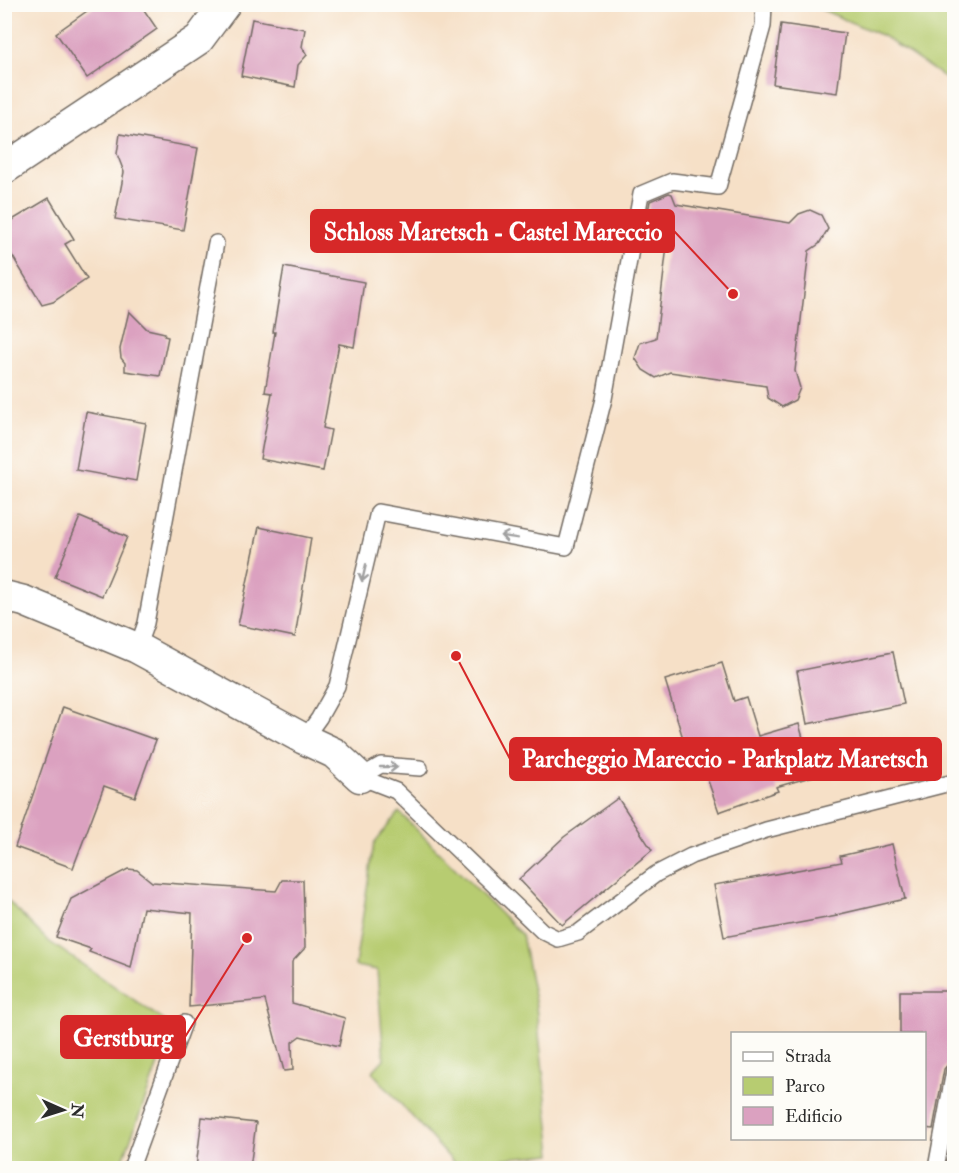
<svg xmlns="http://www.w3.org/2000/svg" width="959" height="1173" viewBox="0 0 959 1173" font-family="'IM FELL Double Pica',serif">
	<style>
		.green { fill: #b7cc71; stroke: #717c4e; stroke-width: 1.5 }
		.building { fill: #dba1c0 }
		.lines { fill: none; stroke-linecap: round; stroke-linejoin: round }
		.lane-casing { stroke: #726a62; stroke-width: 18 }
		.street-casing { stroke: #726a62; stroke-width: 33 }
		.lane { stroke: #fff; stroke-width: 15 }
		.street { stroke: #fff; stroke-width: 30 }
		.oneway { stroke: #a0a0a0 }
		.leader { fill: none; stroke: #d62828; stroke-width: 2 }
		.callout-dot { fill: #d62828; stroke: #fdfcf7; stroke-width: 2 }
		.callout { fill: #d62828; stroke: #d62828; stroke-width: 2 }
		.callout-label { font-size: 24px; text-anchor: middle; font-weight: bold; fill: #fff }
	</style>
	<rect width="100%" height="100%" fill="#fdfcf7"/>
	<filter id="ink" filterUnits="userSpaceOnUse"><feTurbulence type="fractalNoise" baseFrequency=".0167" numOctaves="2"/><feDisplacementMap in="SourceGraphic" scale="12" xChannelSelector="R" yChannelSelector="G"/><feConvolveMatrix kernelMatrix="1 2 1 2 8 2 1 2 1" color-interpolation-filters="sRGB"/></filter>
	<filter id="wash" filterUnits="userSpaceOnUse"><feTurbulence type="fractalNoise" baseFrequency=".008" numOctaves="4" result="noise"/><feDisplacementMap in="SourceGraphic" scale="24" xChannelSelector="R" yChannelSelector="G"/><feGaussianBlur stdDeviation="1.35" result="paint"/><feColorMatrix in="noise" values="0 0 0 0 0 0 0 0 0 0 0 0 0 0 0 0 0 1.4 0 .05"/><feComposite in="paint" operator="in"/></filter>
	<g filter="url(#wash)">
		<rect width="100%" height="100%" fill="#f6e0c7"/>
		<g class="green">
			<path d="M811,5H954V84L883,36Z"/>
			<path d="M399,812L522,935L536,1006L552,1154L454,1163L372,1072L384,1059L377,970L355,966L374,843Z"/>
			<path d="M4,897L47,940L172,1026L120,1168H5Z"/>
		</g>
		<g id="blocks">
			<g class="building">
				<path d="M97,4H140L157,29L87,78L56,33Z"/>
				<path d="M252,19L305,29L302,47L307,55L298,65L295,87L241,76Z"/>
				<path d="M781,24L845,33L837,93L773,84Z"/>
				<path d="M120,134L198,148L183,230L115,219L124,172L117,154Z"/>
				<path d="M669,193L672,194L676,204L790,223L799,214L810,210L821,215L828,229L819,244L809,251L795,371L800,388L795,400L782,407L768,398L766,386L670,372L656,378L643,370L635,358L640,343L656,338L669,229L648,212L650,201Z"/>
				<path d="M49,198L74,239L65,244L87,279L53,302L42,305L4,242V225Z"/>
				<path d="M284,267L364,282L354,347L339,344L323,428L331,430L323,471L260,459L272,393L265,392L275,332H273Z"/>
				<path d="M129,311L147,329L165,333L164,336L168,337L160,376L125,371V363L121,358L120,349Z"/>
				<path d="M86,412L146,423L136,481L76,470Z"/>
				<path d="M80,517L127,537L102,596L55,577Z"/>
				<path d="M259,527L311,538L295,637L238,625Z"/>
				<path d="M893,652L904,704L807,724L797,671Z"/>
				<path d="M722,663L734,701L746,697L758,736L799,724L814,776L776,787L778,791L719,812L700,758L690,761L665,680Z"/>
				<path d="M63,707L156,740L135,797L104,786L73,868L15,847Z"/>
				<path d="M618,798L652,850L562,925L519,879L564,837Z"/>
				<path d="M892,844L905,899L836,915L837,916L724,937L714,885L842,862L840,856Z"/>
				<path d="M128,869L137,870L152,882L276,891L282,880H303L305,948L292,962V1003L345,1018L339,1046L300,1036L292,1042L293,1070L284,1071L265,1000L189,1007L192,913L143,908L131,968L89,952L91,949L56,937L71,899Z"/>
				<path d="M900,991H949V1063L944,1069L933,1129L924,1128V1034H900Z"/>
				<path d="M202,1117L256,1123L250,1168H196Z"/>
			</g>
		</g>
	</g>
	<g filter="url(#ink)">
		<use href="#blocks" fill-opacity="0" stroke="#726a62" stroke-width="1.5"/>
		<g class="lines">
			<defs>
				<g id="lane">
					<path d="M137,648L146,623L216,243"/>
					<path d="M304,739L319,718L337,686L378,512L566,547L604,399L641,194L672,181L718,187L763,26L764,4"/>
					<path d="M360,777L396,791L542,931L558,939L578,933L656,874L691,856L766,830L954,782"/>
					<path d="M360,777L381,765L420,768"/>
					<path d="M131,1168L184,1023"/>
					<path d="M936,1168L954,1071"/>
				</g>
				<g id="street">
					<path d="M4,169L199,39L225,4"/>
					<path d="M4,596L24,601L137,648L304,739L334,753L360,777"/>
				</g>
			</defs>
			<use href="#lane" class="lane-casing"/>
			<use href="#street" class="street-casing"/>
			<use href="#lane" class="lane"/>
			<use href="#street" class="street"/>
		</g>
		<defs><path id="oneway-shaft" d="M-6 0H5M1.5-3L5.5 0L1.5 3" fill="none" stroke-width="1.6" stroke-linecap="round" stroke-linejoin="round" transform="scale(1.5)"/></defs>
		<g class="oneway">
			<use href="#oneway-shaft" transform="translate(509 537) rotate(-171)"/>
			<use href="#oneway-shaft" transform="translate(364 573) rotate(103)"/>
			<use href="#oneway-shaft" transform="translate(389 767)"/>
		</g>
	</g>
	<path class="leader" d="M733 294L674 231M456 656L510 759M247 938L185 1037"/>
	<g class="callout-dot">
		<circle cx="733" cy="294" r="6"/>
		<circle cx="456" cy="656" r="6"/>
		<circle cx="247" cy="938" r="6"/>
	</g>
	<g class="callout">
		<rect x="311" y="210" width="363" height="42" rx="6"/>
		<rect x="510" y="738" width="431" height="42" rx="6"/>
		<rect x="61" y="1016" width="124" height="42" rx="6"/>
	</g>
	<g class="callout-label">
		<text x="493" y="240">Schloss Maretsch - Castel Mareccio</text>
		<text x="725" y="767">Parcheggio Mareccio - Parkplatz Maretsch</text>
		<text x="123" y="1046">Gerstburg</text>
	</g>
	<rect width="959" height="1173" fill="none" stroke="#fdfcf7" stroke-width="24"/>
	<rect x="731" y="1032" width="195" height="108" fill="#fdfcf7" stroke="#a9a8a5" stroke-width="1.5"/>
	<rect x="743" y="1052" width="30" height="9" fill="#ffffff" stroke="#a9a8a5" stroke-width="1.5"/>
	<text x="785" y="1062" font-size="18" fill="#2b2b2b">Strada</text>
	<rect x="743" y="1077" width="30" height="18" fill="#b7cc71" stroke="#a9a8a5" stroke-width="1.5"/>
	<text x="785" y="1092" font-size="18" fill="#2b2b2b">Parco</text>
	<rect x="743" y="1107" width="30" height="18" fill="#dba1c0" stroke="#a9a8a5" stroke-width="1.5"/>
	<text x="785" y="1122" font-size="18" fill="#2b2b2b">Edificio</text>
	<g transform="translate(63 1110) rotate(93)" stroke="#fdfcf7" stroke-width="4.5" paint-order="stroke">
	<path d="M0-4.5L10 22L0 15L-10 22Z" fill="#2b2b2b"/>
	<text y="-9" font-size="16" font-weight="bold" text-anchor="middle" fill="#2b2b2b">N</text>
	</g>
</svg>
